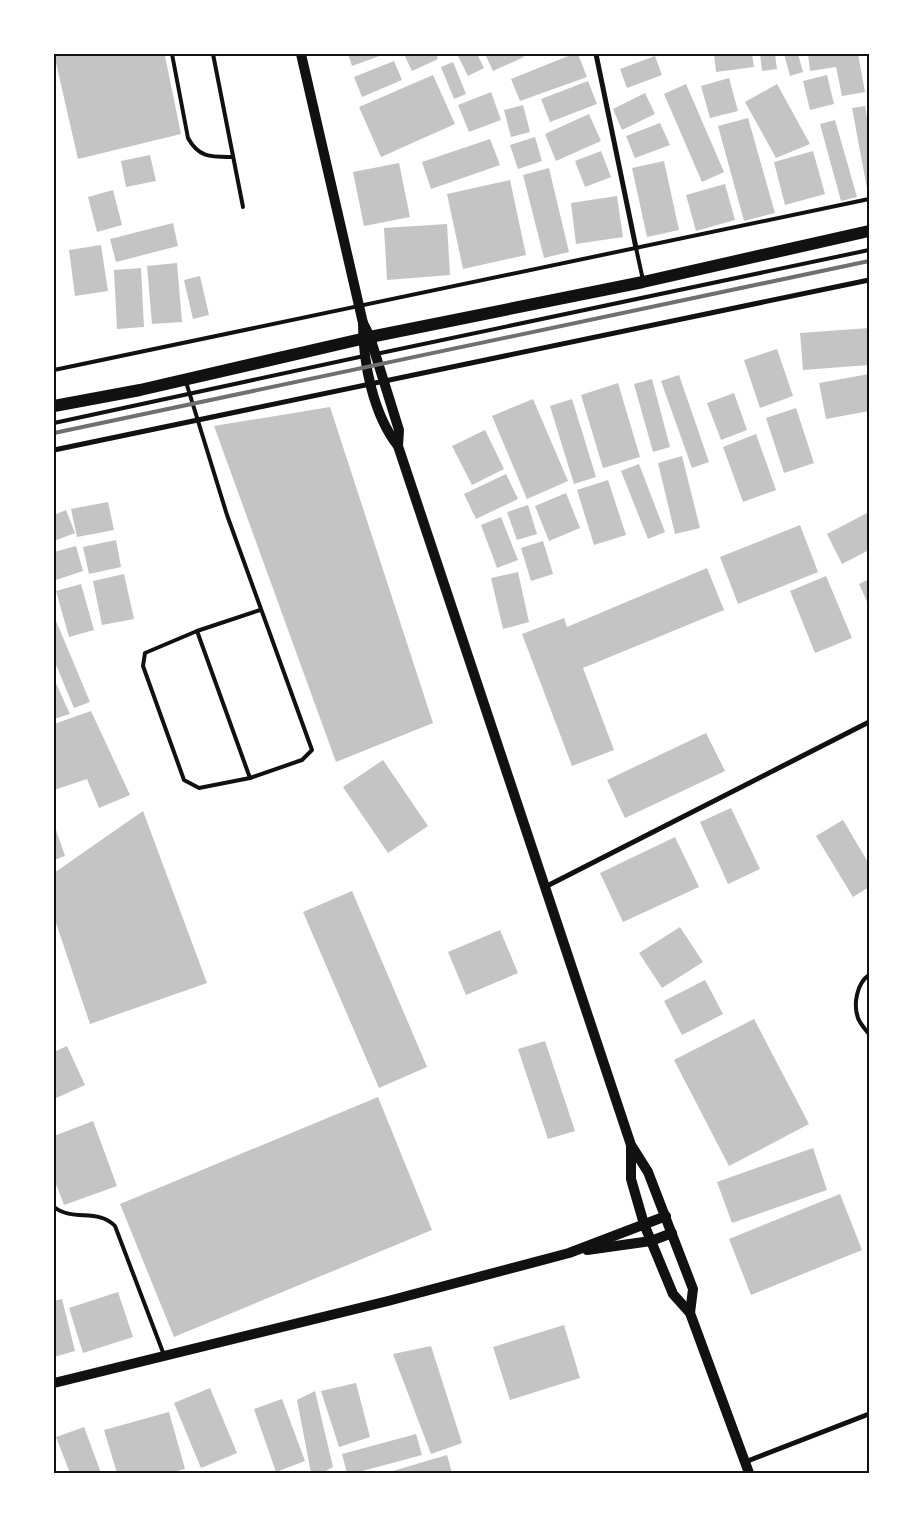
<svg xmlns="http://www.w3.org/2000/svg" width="923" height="1527" viewBox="0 0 923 1527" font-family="Karla,sans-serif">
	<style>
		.building { fill: #c4c4c4 }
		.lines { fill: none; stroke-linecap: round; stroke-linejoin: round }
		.service { stroke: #111; stroke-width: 4 }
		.minor { stroke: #111; stroke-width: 5 }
		.secondary { stroke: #111; stroke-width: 10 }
		.primary { stroke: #111; stroke-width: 12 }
		.rail { stroke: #707070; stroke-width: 4 }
		.neatline { fill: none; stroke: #111; stroke-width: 2 }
	</style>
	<rect width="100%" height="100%" fill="#fff"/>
	<g class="building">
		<path d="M54,54H171L165,56L181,134L78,159Z"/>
		<path d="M348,54H385L352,66Z"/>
		<path d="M404,54H436L438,59L412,71Z"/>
		<path d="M457,54H477L484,68L468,76Z"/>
		<path d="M485,54H522L524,57L493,71Z"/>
		<path d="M573,54H578L587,77L520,101L511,79Z"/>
		<path d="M714,54H752L754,67L716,72Z"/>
		<path d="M760,54H775L777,69L762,71Z"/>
		<path d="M784,54H798L803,72L790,76Z"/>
		<path d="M808,54H858L865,92L842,96L836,67L810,71Z"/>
		<path d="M655,56L662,75L627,88L620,69Z"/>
		<path d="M394,61L402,80L362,97L354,77Z"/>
		<path d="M453,62L466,94L454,99L441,67Z"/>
		<path d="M433,75L455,124L381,157L359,107Z"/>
		<path d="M827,75L834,104L810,110L803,81Z"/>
		<path d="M729,78L738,111L710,118L701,86Z"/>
		<path d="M588,81L597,104L550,122L541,99Z"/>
		<path d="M686,84L724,172L702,182L664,94Z"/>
		<path d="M777,84L810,144L776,158L745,102Z"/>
		<path d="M491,92L501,120L469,132L458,105Z"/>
		<path d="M645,93L655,114L622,130L613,109Z"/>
		<path d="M523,105L530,132L511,137L504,110Z"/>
		<path d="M865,106L869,128L868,194L852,108Z"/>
		<path d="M589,114L601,141L556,161L545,134Z"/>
		<path d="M748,118L775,213L744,221L718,126Z"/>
		<path d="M835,120L857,197L841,201L820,124Z"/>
		<path d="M660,123L670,145L635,158L626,136Z"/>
		<path d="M535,137L542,161L518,169L510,145Z"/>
		<path d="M490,139L500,165L431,189L422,162Z"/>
		<path d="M601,151L611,177L585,187L575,161Z"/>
		<path d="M813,151L825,194L785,205L774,162Z"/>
		<path d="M150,155L156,181L126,187L121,161Z"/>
		<path d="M664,161L679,230L647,237L632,168Z"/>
		<path d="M399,163L410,217L364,226L353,172Z"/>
		<path d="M549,168L569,252L544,258L523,175Z"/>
		<path d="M510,180L526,255L463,269L447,194Z"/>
		<path d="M725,184L735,220L696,231L686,195Z"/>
		<path d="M113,190L122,225L97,232L88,197Z"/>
		<path d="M617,196L623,237L576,244L571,203Z"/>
		<path d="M173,223L178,246L116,262L110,239Z"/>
		<path d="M447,224L450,275L387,280L384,228Z"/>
		<path d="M101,245L108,291L75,296L69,250Z"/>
		<path d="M177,263L182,322L152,324L147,266Z"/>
		<path d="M141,268L144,327L117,329L114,270Z"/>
		<path d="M200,276L209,315L193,319L184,280Z"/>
		<path d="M869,328V365L803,370L800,333Z"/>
		<path d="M777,349L793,396L760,408L744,360Z"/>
		<path d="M869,374V411L826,419L819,383Z"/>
		<path d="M679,375L709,462L692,468L661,381Z"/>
		<path d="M652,379L670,447L653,452L634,384Z"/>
		<path d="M618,383L640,457L603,468L581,395Z"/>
		<path d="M734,393L747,430L721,440L707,403Z"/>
		<path d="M533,399L568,481L527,499L492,416Z"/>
		<path d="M572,399L596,477L574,484L550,406Z"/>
		<path d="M330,407L433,723L336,762L214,426Z"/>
		<path d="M796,408L814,463L784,473L766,418Z"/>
		<path d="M485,430L504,469L472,485L452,446Z"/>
		<path d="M756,434L776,490L743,502L723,447Z"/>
		<path d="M682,456L700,528L675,534L658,463Z"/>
		<path d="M639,464L665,532L648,539L621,471Z"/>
		<path d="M506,474L518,499L476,519L464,494Z"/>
		<path d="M608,480L626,535L594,545L577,490Z"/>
		<path d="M566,493L580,528L549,541L535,506Z"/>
		<path d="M108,502L114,530L77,537L71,509Z"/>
		<path d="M528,505L537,534L517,540L507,512Z"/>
		<path d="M66,510L75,533L54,541V515Z"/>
		<path d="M869,512V550L842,564L827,534Z"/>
		<path d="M501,517L518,560L497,568L481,525Z"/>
		<path d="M800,525L818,572L738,604L720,557Z"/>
		<path d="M116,540L121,567L89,574L83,547Z"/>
		<path d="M543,541L553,574L531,581L521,548Z"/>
		<path d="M76,546L83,571L56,580L54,552Z"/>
		<path d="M707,568L724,610L583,668L614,750L572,766L522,634L564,618L567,627Z"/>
		<path d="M518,572L529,622L503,629L491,578Z"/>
		<path d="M124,574L134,619L102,625L93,581Z"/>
		<path d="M826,576L852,638L815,653L790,591Z"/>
		<path d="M869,579V606L859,584Z"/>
		<path d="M81,584L94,630L69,637L56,591Z"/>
		<path d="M54,616L90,702L74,708L54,660Z"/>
		<path d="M54,679L70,714L54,719Z"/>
		<path d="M91,711L130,795L99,808L87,779L54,790V724Z"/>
		<path d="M706,733L725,771L625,818L607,780Z"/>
		<path d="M383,760L428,826L388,853L343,787Z"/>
		<path d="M731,808L760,869L728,884L700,822Z"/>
		<path d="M143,811L207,983L90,1024L54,917V873Z"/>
		<path d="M843,820L869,864V887L853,897L816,836Z"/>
		<path d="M54,824L65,856L54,860Z"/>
		<path d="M675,837L699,887L623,922L600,873Z"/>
		<path d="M352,891L427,1067L379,1088L303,912Z"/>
		<path d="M680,927L703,962L662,988L639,953Z"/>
		<path d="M500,930L518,973L466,995L448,952Z"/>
		<path d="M705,980L723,1014L682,1035L664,1001Z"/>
		<path d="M754,1019L809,1124L729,1166L674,1060Z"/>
		<path d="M545,1041L575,1131L548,1139L518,1049Z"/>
		<path d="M67,1046L85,1085L54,1099V1052Z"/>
		<path d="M378,1097L432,1230L174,1337L120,1204Z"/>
		<path d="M93,1121L117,1186L64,1205L54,1179V1136Z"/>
		<path d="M813,1148L827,1190L732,1223L717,1182Z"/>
		<path d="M840,1194L862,1250L751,1295L729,1239Z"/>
		<path d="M118,1292L133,1337L83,1353L69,1308Z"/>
		<path d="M62,1299L75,1351L54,1357V1301Z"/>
		<path d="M564,1325L580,1378L510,1400L493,1347Z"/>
		<path d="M431,1346L462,1443L431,1454L393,1354Z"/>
		<path d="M356,1383L370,1437L339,1447L321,1391Z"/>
		<path d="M210,1388L237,1453L201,1468L174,1403Z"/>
		<path d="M315,1391L333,1467L322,1473H311L297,1400Z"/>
		<path d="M282,1399L305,1461L276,1472L254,1409Z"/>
		<path d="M169,1412L185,1469L168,1473H117L104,1430Z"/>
		<path d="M84,1427L101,1473H70L56,1437Z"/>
		<path d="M416,1434L422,1455L355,1473H347L342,1454Z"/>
		<path d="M447,1455L452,1473H386Z"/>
	</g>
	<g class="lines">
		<g class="service">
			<path d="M172,54L188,138C199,158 211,157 232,157"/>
			<path d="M213,54L243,207"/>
			<path d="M636,248L643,280"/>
			<path d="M376,354L869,250"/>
			<path d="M54,370L869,199"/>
			<path d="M186,382L227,515L312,750L302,760L250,778L199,788L184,780L143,666L145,653L197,631L260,610"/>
			<path d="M54,423L364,356"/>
			<path d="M197,631L250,778"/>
			<path d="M869,975C857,983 853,1004 858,1018C860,1024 866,1030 869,1034"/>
			<path d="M54,1207C73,1222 98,1208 115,1226L164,1355"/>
		</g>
		<g class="minor">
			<path d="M596,54L636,248"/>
			<path d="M54,450L869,280"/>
			<path d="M545,887L869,722"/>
			<path d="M745,1462L869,1414"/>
		</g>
		<g class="secondary">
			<path d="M301,54L363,323L370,337L399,430L398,446"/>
			<path d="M363,323C363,363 373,414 398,446L631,1145L648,1172L693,1289L690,1313"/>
			<path d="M631,1146V1179L644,1224L673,1294L690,1313L749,1473"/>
			<path d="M587,1250L651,1241L672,1233"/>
			<path d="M54,1383L388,1301L569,1253L666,1216"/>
		</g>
		<path class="primary" d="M54,406L140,390L370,337L643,282L869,231"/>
		<path class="rail" d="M54,433L869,261"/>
	</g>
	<rect width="923" height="1527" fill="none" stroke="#ffffff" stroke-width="110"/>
	<rect x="55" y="55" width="813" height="1417" class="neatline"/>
</svg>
